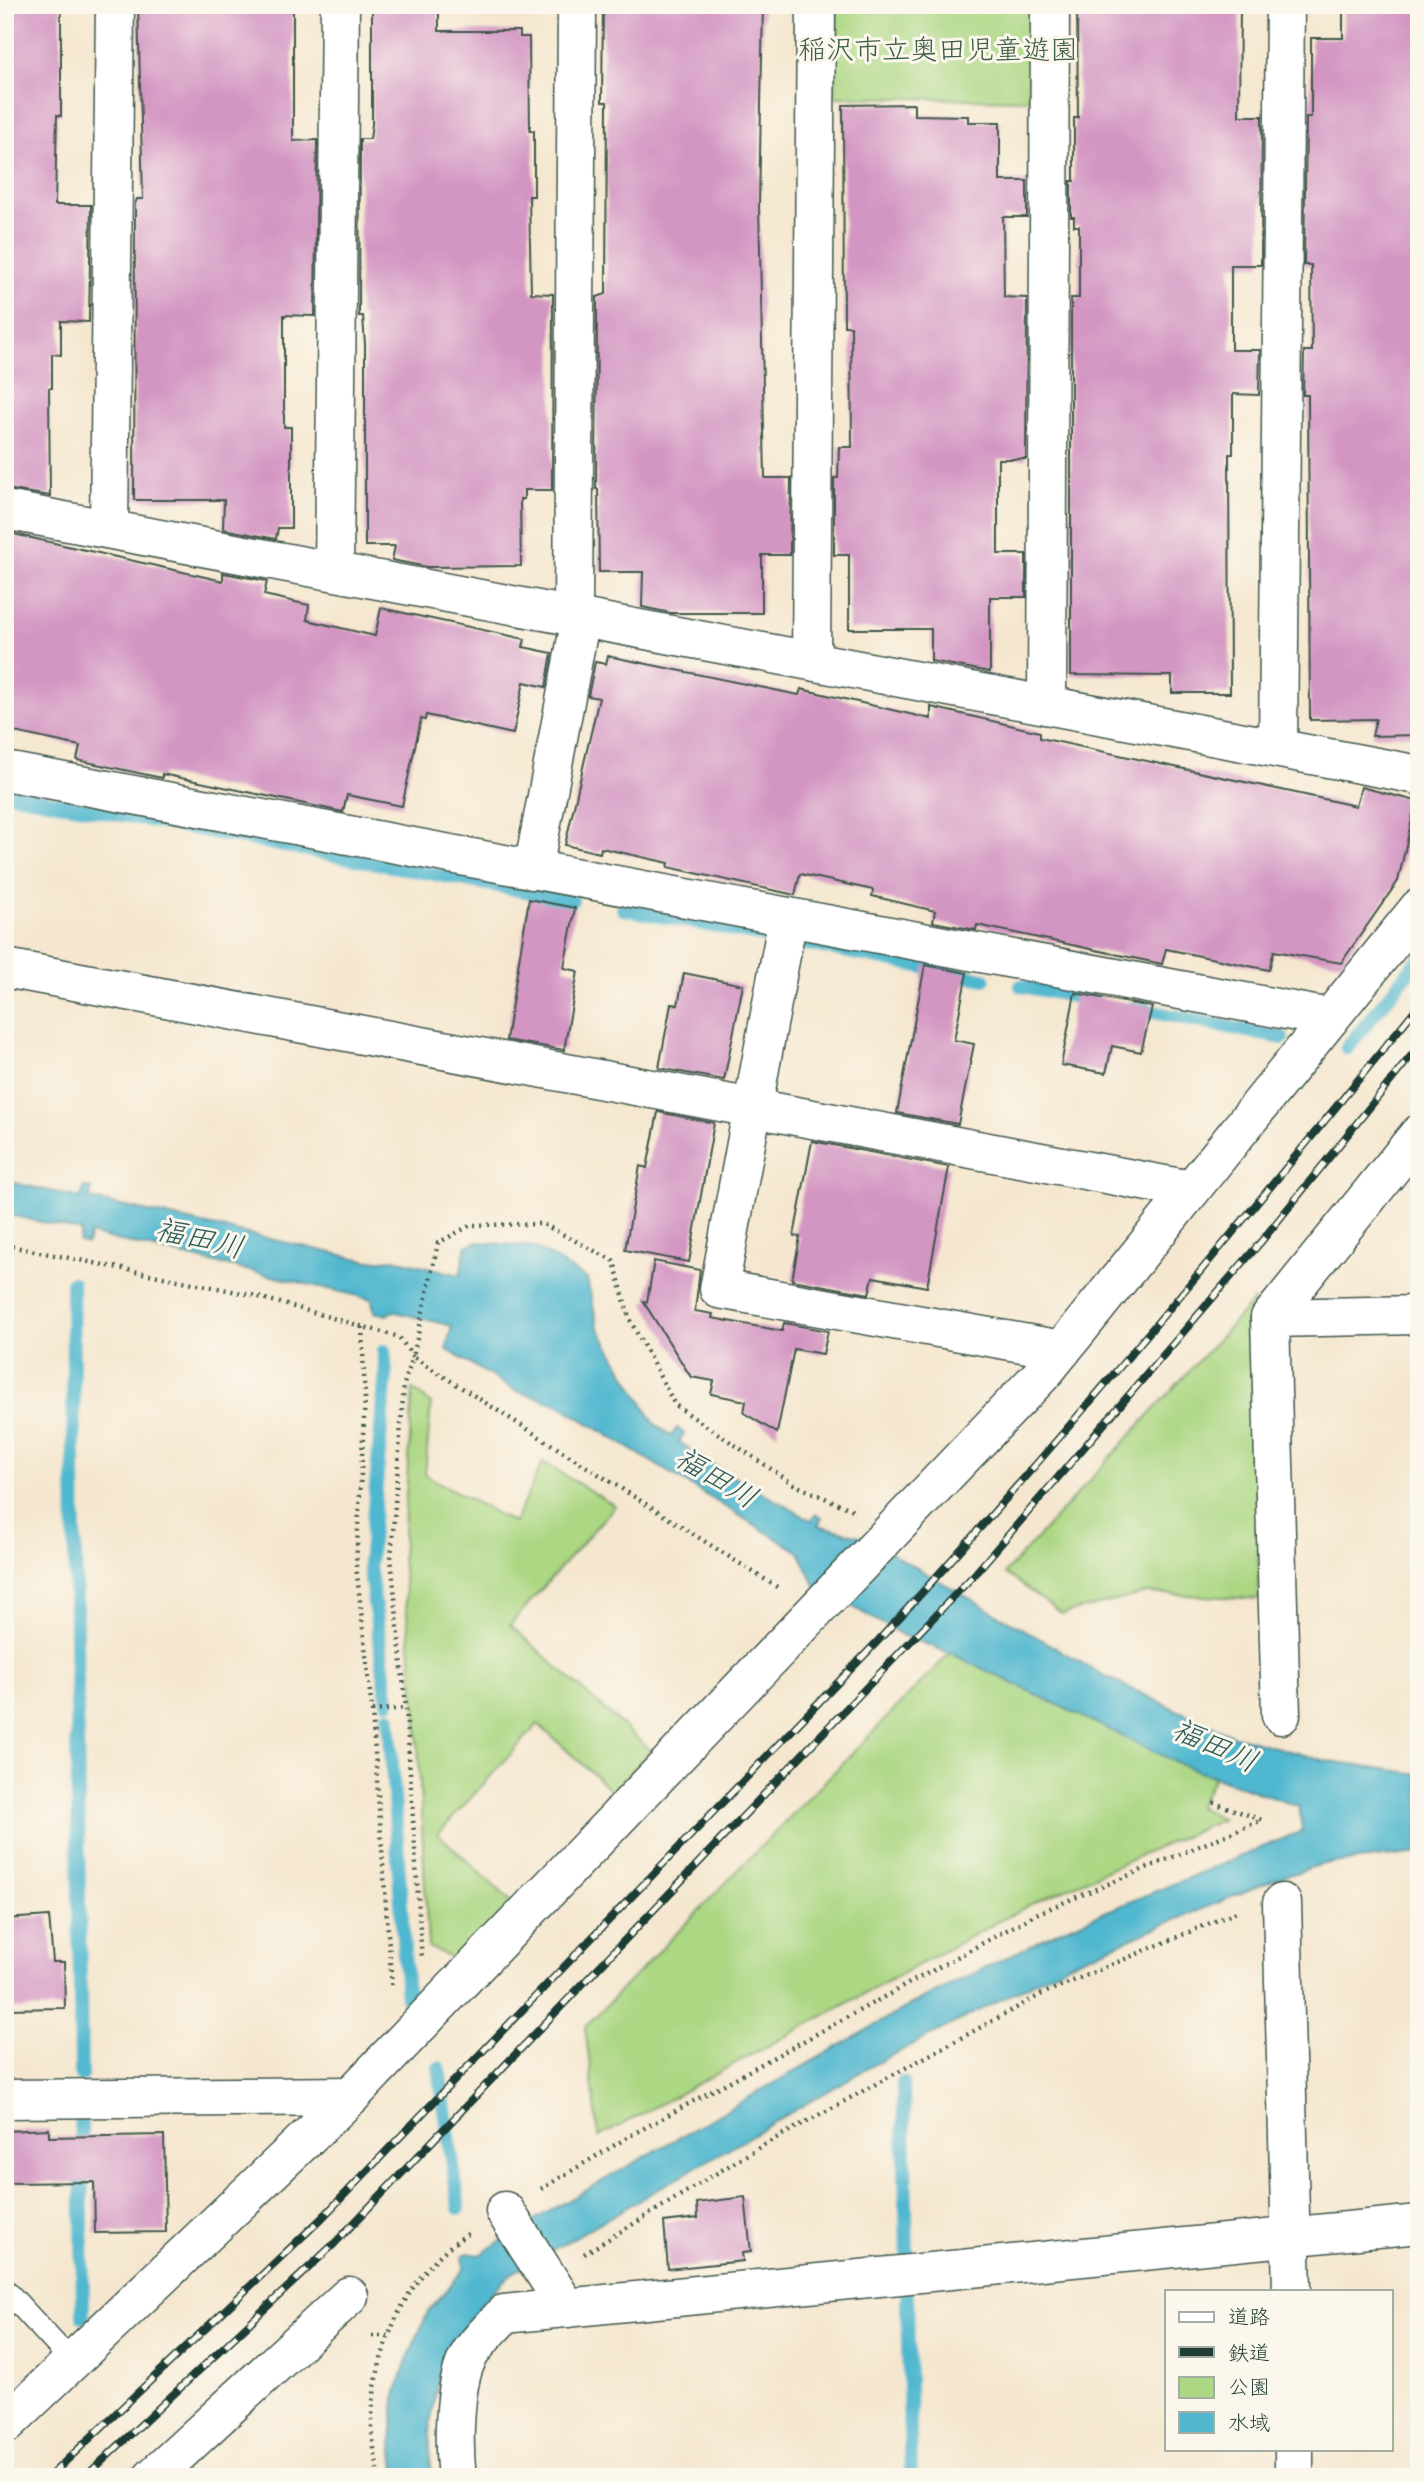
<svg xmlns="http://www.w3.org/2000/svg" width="1424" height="2482" viewBox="0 0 1424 2482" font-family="'Indie Flower','Klee One',sans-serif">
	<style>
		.green { fill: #acd783; stroke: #668a5c; stroke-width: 2 }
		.water { fill: #50b7cf; stroke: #387a82; stroke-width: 2 }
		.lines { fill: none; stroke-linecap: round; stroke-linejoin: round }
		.stream { stroke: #50b7cf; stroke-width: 14 }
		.building { fill: #d395c2 }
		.service-casing { stroke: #3f564b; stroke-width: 24 }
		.minor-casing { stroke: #3f564b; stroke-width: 41 }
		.path { stroke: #3f564b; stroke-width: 4.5; stroke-dasharray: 2 5; stroke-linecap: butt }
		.service { stroke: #fff; stroke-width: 21 }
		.minor { stroke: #fff; stroke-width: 38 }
		.rail-casing { stroke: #1f3d34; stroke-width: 8 }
		.rail { stroke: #fbf7ec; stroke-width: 5; stroke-dasharray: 16; stroke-linecap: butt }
		.labels { text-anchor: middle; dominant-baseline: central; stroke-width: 6; stroke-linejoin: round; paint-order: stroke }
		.park-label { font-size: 28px; fill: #3b5c44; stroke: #fbf7ec }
		.water-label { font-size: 30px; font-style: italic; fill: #2b5c5b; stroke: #fbf7ec }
	</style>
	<rect width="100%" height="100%" fill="#fbf7ec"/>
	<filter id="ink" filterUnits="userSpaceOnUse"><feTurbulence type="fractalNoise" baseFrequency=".0143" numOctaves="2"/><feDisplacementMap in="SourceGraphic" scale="14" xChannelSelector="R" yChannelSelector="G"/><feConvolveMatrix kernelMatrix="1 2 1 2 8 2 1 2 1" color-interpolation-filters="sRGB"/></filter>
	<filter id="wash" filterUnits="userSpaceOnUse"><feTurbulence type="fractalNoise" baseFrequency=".00686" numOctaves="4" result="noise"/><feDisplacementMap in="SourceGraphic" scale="28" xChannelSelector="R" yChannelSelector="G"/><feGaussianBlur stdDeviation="1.57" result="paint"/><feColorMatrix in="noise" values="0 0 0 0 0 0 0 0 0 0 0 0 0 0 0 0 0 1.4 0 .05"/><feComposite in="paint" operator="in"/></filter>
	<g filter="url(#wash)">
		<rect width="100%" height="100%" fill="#f5e7cf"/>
		<g class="green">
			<path d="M836,5H1030L1029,100L835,97Z"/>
			<path d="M1253,1301L1259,1599L1147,1593L1062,1614L1005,1573Z"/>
			<path d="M413,1389L431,1404L425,1475L514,1523L543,1462L615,1506L510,1625L650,1750L613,1792L538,1724L438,1834L513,1903L455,1959L428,1947L417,1722L402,1558Z"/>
			<path d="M950,1653L1214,1777L1198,1807L1223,1819L1029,1905L599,2137L585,2027Z"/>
		</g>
		<path class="water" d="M5,1181L81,1198L84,1187L91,1189L90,1199L369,1261L395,1259L460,1275L466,1246L478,1242L535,1247L587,1279L598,1327L654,1423L671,1436L677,1428L684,1433L679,1442L718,1468L811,1520L816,1514L822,1518L818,1525L863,1537L1110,1679L1231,1735L1323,1760L1419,1774V1853L1323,1864L1273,1880L1071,1963L875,2064L511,2274C448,2330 422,2393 432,2477H396L392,2444L395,2399L406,2362L428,2312L464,2269L463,2256L468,2253L479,2255L527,2224L909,2006L1061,1930L1302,1831L1299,1807L1182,1765L950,1653L904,1636L815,1585L799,1552L557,1404L514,1390L446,1349L452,1326L392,1311L387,1315L374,1312L372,1299L90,1234L87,1244L79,1242L81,1231L5,1214Z"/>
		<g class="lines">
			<g class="stream">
				<path d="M5,793L572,900"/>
				<path d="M623,909L769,937"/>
				<path d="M803,943L984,979"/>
				<path d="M1021,986L1092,1000"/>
				<path d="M1133,1008L1282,1038"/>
				<path d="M1347,1048L1419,959"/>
				<path d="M72,1283L81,2076"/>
				<path d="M384,1351L386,1373L369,1565L388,1702"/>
				<path d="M389,1717L407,1998"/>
				<path d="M439,2068L459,2208"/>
				<path d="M903,2083L907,2255"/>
				<path d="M81,2123L83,2316"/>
				<path d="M907,2296L911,2477"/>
			</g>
		</g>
		<g id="blocks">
			<g class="building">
				<path d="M5,5H61V116L57,115L55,205H91L89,322L61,321V355L52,354V388H49L50,496L5,489Z"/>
				<path d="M138,5H293V141L317,140L315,316L284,315V427H291V528H278L276,539L223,529L224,500H134L135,204L137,199H143Z"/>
				<path d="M372,5H439V31H520V37H529L530,131H534V196H529L531,293L553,294L552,490H524V499H520L521,566L427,567L392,560L395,546H365V345L363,316H359L360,139H370L372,124Z"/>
				<path d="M603,5H763L759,205L765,478H791L790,555H762V613H671L642,607L643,572H599L598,489H596L597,297L606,294L607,102H602Z"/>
				<path d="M1077,5H1240L1239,116H1262L1261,265H1231V350H1260L1259,395L1233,394V454H1229L1230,693H1172V676L1071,675V298H1079V226H1074V217H1071V181H1074V118H1078Z"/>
				<path d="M1343,6H1419V735L1372,736L1376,719L1310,720L1308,395H1303L1304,351H1312L1311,265H1304L1306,117H1311V38H1343Z"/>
				<path d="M914,104V115L968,116V122H1000V181H1027V217H1003L1004,297L1027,298L1026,459H998V554H1026V597H990V672L931,661V629H849V555H834V478H838L839,447H852L851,326H844L843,105Z"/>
				<path d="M5,532L223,581V573L267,581L264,595L309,605L307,620L375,636L381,608L525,639L523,647L552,653L546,687L524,682L513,734L426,715L425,720L421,719L402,806L347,795L343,812L162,774V778L77,760L80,746L5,730Z"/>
				<path d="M608,656L799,695L801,689L931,719V707L1040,732V738L1356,806L1361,787L1416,801L1398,881L1341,963L1274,951L1269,970L1166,949L1162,964L977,925L976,930L933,922L935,911L872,896L873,890L800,874L795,895L668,867L669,863L601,848L600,853L565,845L599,698L588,696L595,662L606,664Z"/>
				<path d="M529,899L575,908L564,968L578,971L564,1050L506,1040Z"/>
				<path d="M925,965L967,973L954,1040L974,1044L958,1124L897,1113Z"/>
				<path d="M684,973L743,985L724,1080L659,1068L671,1004L678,1005Z"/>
				<path d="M1075,993L1152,1007L1141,1052L1112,1046L1106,1073L1061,1065Z"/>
				<path d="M658,1112L714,1123L689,1262L625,1250L640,1166L647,1168Z"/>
				<path d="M812,1141L949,1167L927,1287L873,1277L869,1294L792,1280L800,1237L794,1236Z"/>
				<path d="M654,1261L700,1270L695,1311L713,1314L712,1318L782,1331L784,1323L828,1331L823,1354L794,1349L777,1433L744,1413L746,1401L711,1394L714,1381L691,1377L643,1301L647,1302Z"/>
				<path d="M49,1916L53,1962H64L65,2008L5,2009V1919Z"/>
				<path d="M49,2129V2137L164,2135L166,2232L95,2233L94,2182L5,2183V2131Z"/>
				<path d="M745,2197L751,2252L742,2253L743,2261L668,2269L664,2222L698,2218L697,2203Z"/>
			</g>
		</g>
	</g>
	<g filter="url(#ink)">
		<use href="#blocks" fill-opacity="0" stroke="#3f564b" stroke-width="2"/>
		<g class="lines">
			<defs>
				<path id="service" d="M5,2289L72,2362"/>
				<g id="minor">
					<path d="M5,510L1419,775"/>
					<path d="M109,529L115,5"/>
					<path d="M334,571L340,5"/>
					<path d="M573,616L577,5"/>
					<path d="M811,660L816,5"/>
					<path d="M1047,705L1050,5"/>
					<path d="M1278,748L1285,5"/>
					<path d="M5,771L1330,1018"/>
					<path d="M533,870L581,617"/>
					<path d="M788,917L719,1289L1062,1350"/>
					<path d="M5,968L1191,1190"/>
					<path d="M1270,1318L1419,1134"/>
					<path d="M1281,1715L1270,1318L1419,1315"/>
					<path d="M1282,1903L1292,2291"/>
					<path d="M5,2099L351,2096"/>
					<path d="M505,2211L567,2308"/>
					<path d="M5,2425L351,2096L1044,1372L1419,908"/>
					<path d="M1294,2449V2477"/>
					<path d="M153,2477L349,2296"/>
					<path d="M457,2477C453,2445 453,2378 471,2352C480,2338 494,2326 504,2314L1419,2224"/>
				</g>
			</defs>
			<use href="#service" class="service-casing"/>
			<use href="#minor" class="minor-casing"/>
			<g class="path">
				<path d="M5,1245L252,1295L399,1337L413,1357L404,1384L391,1558L406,1708L422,1960"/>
				<path d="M362,1327L365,1399L356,1565L372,1711L392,1988"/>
				<path d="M777,1587L413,1357L438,1243L471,1225L543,1224L614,1261L629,1318L675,1405L795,1485L853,1510"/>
				<path d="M372,1711L406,1708"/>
				<path d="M541,2189L635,2133L1036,1914L1262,1820L1209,1801"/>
				<path d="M584,2254L758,2148L1042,1994L1239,1911"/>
				<path d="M372,2336H389"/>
				<path d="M378,2477C376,2458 371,2437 372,2418C374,2350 408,2269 468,2234"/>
			</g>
			<use href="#service" class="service"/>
			<use href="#minor" class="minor"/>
			<defs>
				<g id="rail">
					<path d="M49,2477L322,2218L876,1643C1065,1438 1243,1222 1419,1005"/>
					<path d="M85,2477L334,2244L973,1576L1260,1243L1419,1046"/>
				</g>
			</defs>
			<use href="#rail" class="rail-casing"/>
			<use href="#rail" class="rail"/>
		</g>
	</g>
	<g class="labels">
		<g class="park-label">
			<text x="938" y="52">稲沢市立奥田児童遊園</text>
		</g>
		<g class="water-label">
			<text transform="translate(199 1241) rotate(13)">福田川</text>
			<text transform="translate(715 1480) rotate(31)">福田川</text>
			<text transform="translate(1214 1748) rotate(24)">福田川</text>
		</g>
	</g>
	<rect width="1424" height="2482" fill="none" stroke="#fbf7ec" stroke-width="28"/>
	<rect x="1165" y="2290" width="228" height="161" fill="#fbf7ec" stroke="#a3ada2" stroke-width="2"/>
	<rect x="1179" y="2312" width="35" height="10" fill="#ffffff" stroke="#a3ada2" stroke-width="2"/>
	<text x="1228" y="2324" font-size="21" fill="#1f3d34">道路</text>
	<rect x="1179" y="2347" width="35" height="10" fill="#1f3d34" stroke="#a3ada2" stroke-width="2"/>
	<text x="1228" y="2360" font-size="21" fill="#1f3d34">鉄道</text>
	<rect x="1179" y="2377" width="35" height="21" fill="#acd783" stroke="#a3ada2" stroke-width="2"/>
	<text x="1228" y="2394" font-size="21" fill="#1f3d34">公園</text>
	<rect x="1179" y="2412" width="35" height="21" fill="#50b7cf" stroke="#a3ada2" stroke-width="2"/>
	<text x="1228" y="2430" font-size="21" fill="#1f3d34">水域</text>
</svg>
